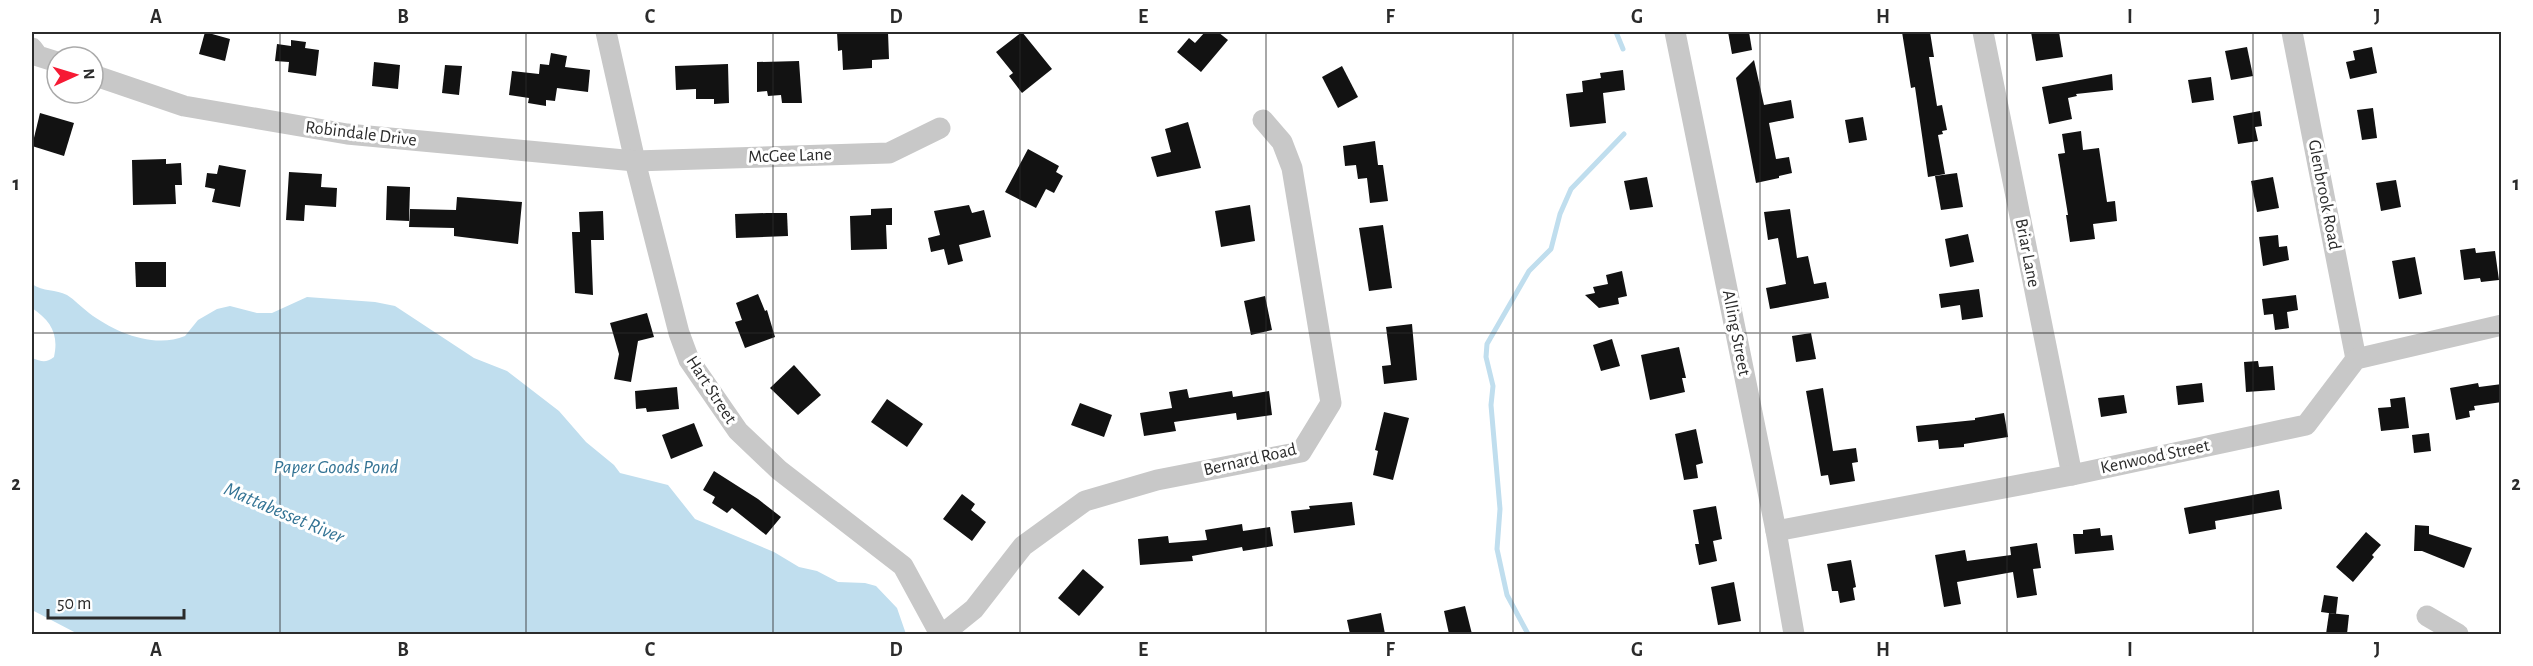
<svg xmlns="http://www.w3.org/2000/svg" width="2533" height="666" viewBox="0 0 2533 666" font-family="'Alegreya Sans',sans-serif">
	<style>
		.water { fill: #c0deee }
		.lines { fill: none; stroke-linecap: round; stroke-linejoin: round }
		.stream { stroke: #c0deee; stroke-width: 5 }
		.building { fill: #121212 }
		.street { stroke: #c8c8c8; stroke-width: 21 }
		.grid { fill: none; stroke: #2b2b2b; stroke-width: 1.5; stroke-opacity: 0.55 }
		.labels { text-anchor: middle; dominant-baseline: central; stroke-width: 6; stroke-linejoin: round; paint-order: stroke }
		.street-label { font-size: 18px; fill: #2b2b2b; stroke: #fff }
		.water-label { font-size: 20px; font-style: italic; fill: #337394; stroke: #fff }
		.neatline { fill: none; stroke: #2b2b2b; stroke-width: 2 }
		.grid-label { font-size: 20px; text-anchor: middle; font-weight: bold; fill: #2b2b2b }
	</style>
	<rect width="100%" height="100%" fill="#fff"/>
	<path class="water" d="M32,284C43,292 56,289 67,295C75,300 81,307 89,313C114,332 154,349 185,336L198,320L217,309L230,306L257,313H272L307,297L375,302L395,306L474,358L507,371L559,411L586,442L614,465L620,473L668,485L695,519L774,552L799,567L817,571L838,582L865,583L876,586L897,608L906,634H78L32,610V358C41,361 45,364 54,357C59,334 51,321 32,308Z"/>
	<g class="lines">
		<g class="stream">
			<path d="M1616,32L1623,49"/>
			<path d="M1528,634L1507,595L1497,549L1500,509L1491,405L1493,386L1486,357L1487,344L1529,271L1551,249L1560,214L1571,189L1624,134"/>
		</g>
	</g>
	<g class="building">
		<path d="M205,32L230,39L225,61L199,54Z"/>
		<path d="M837,32H888L889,59L872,60V68L843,70L842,50L838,51Z"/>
		<path d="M1022,32L1052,69L1022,93L1009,76L1013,73L996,52Z"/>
		<path d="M1205,32H1218L1228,40L1201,72L1177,52L1189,38L1195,43Z"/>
		<path d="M1728,32H1749L1752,50L1732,54Z"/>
		<path d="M1902,32H1930L1934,57H1929L1937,106L1942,105L1947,130L1942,131L1943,134L1938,135L1945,174L1928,177L1915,87L1911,88Z"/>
		<path d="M2031,32H2059L2063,57L2036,61Z"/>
		<path d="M291,40L306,42L305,48L319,50L316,76L288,72L289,62L275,61L277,44L291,46Z"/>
		<path d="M2247,47L2253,76L2231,80L2225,51Z"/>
		<path d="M2372,47L2377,73L2350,79L2346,62L2355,60L2353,51Z"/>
		<path d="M551,53L567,56L565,67L590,70L588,92L557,88L555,101L546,100V106L528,103L529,98L509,95L512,71L539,74L540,64L549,65Z"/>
		<path d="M1754,60L1764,105L1791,100L1794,118L1769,123L1776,159L1789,157L1792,173L1779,176V178L1756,183L1736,78Z"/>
		<path d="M799,61L802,103H782L781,95L768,96L767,91L757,92V62Z"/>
		<path d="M374,62L400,65L398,89L372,86Z"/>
		<path d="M728,64L729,103L714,104V99H696V89L676,90L675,66Z"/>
		<path d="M445,65L462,66L459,95L442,93Z"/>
		<path d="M1342,66L1358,97L1338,108L1322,77Z"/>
		<path d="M1623,70L1625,90L1603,93L1606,123L1570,127L1566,94L1583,92L1582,81L1601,78L1600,73Z"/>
		<path d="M2112,74L2113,90L2076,94L2077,96L2068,98L2072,119L2049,124L2042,87Z"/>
		<path d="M2211,77L2214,100L2192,103L2188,80Z"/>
		<path d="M2373,108L2377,138L2362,140L2357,110Z"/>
		<path d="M2260,111L2262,126L2255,127L2258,141L2238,144L2233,116Z"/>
		<path d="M40,113L74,123L64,156L32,146Z"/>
		<path d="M1863,117L1867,140L1849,143L1845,120Z"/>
		<path d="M1188,122L1201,168L1157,177L1151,157L1171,152L1165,129Z"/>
		<path d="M2081,131L2083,150L2099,148L2107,202L2115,201L2117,221L2093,224L2095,239L2070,242L2066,215H2068L2058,154L2065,153L2062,134Z"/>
		<path d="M1375,141L1378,165H1383L1388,201L1370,203L1367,178L1358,179L1356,165L1345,166L1343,146Z"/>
		<path d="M1028,149L1059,166L1056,172L1063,176L1054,193L1046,189L1036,208L1005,192Z"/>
		<path d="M166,159V164L181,163L182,185H175L176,204L133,205L132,160Z"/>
		<path d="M219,165L246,170L240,207L212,202L215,189L205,187L207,173L217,174Z"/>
		<path d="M289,172L322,174L321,187L337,188L336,207L305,205L304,221L286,220Z"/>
		<path d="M1957,173L1963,207L1941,210L1935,176Z"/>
		<path d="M1647,177L1653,207L1630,210L1624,181Z"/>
		<path d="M2273,177L2279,208L2257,212L2251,181Z"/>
		<path d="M2396,180L2401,207L2381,211L2376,183Z"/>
		<path d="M387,186L410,187L409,221L386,220Z"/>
		<path d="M457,197L522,202L518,244L454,236V228L409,227L410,209L456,210Z"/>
		<path d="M969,205L972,213L984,210L991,237L959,245L963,261L948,265L944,249L931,252L928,238L940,235L934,211Z"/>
		<path d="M1250,205L1255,241L1221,247L1215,211Z"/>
		<path d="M892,208V225H886L887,249L851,250L850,216L871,215V209Z"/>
		<path d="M1790,209L1797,258L1808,256L1814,284L1826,282L1829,298L1770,309L1766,288L1786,284L1778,238L1768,240L1764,212Z"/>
		<path d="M603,211L604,240H591L593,295L575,293L572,232H580L579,212Z"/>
		<path d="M767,213H787L788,236L736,238L735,214Z"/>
		<path d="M1383,225L1392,288L1369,291L1359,228Z"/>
		<path d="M1968,234L1974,262L1950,267L1945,239Z"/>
		<path d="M2278,235L2279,247L2287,246L2289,260L2263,266L2259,237Z"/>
		<path d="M2475,248L2476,253L2495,251L2499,280L2481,282L2480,278L2464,280L2460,250Z"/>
		<path d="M2415,257L2422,294L2399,299L2392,261Z"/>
		<path d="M135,262H166V287H136Z"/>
		<path d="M1622,271L1627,296L1618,298L1619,304L1599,308L1585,295L1595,293L1593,287L1608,284L1606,275Z"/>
		<path d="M1979,289L1983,317L1962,320L1960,305L1941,308L1939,294Z"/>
		<path d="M758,294L765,311L767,310L775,337L745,348L735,322L742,320L736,303Z"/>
		<path d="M2296,295L2298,310L2287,312L2289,328L2275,330L2273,314L2264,315L2262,299Z"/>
		<path d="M1265,296L1272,330L1251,335L1244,301Z"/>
		<path d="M647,313L654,337L638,341L631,382L614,379L619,354L610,323Z"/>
		<path d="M1412,324L1417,380L1384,384L1382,366L1391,365L1386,327Z"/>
		<path d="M1811,333L1816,359L1796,362L1792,336Z"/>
		<path d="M1612,339L1620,366L1601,371L1593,345Z"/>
		<path d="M1679,347L1686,378H1682L1685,392L1650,400L1641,355Z"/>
		<path d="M2258,361L2259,367L2273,366L2275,390L2246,392L2244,362Z"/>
		<path d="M794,365L821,395L798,415L770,388Z"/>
		<path d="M2202,383L2204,402L2178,405L2176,386Z"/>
		<path d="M2478,383L2479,387L2502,384V402L2474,406L2475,410L2469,411L2470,417L2456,420L2450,388Z"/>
		<path d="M677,387L679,409L647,412L646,408L636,409L635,391Z"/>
		<path d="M1823,388L1833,451L1856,448L1858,462L1852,463L1855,481L1830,485L1828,475L1821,476L1806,391Z"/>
		<path d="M1187,389L1189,398L1232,391L1233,397L1269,391L1272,415L1237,420L1236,413L1174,422L1176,431L1144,436L1140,413L1172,408L1169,392Z"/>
		<path d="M2124,395L2127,413L2101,417L2098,398Z"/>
		<path d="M2405,397L2409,428L2381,431L2378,408L2391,407L2390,399Z"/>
		<path d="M887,399L923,424L907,447L871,422Z"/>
		<path d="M1080,403L1112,415L1104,437L1071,425Z"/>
		<path d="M1384,412L1409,418L1393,480L1373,475L1378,451L1375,450Z"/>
		<path d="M2004,413L2008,437L1964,444V447L1939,449L1938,440L1918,442L1916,426L1975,420V418Z"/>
		<path d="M694,423L703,446L671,459L662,435Z"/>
		<path d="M1696,429L1703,463L1696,465L1698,478L1684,480L1675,434Z"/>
		<path d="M2429,433L2431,451L2414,453L2412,435Z"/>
		<path d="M714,471L758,499L781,517L766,535L732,508L727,513L712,503L715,497L703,490Z"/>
		<path d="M2279,490L2282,509L2215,521L2216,529L2189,534L2184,508Z"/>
		<path d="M962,494L975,504L971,510L986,522L972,541L943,519Z"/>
		<path d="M1352,502L1355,525L1294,533L1291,511L1310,509L1309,506Z"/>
		<path d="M1716,506L1722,539L1713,541L1717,561L1699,565L1695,544H1699L1693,510Z"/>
		<path d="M1242,524L1243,531L1270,527L1273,546L1243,551L1242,547L1192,556L1193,561L1140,565L1138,539L1168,536L1169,543L1207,540L1205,530Z"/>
		<path d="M2415,525L2429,526V534L2472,548L2464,568L2422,551H2414Z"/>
		<path d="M2100,528L2101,536L2112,535L2114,550L2075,554L2073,534H2083V530Z"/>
		<path d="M2366,532L2381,545L2372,555L2374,557L2353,582L2336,567Z"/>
		<path d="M2037,543L2041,568L2033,569L2037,595L2017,598L2013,572L1957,582L1961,604L1944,607L1935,555L1965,550L1967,561L2011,555L2010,547Z"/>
		<path d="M1851,560L1856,587L1853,588L1855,600L1840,603L1838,591H1832L1827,564Z"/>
		<path d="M1083,569L1104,587L1079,616L1058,598Z"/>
		<path d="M1734,582L1741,621L1718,625L1711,587Z"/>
		<path d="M2324,595L2338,597L2336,614L2321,612Z"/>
		<path d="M1465,606L1472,634H1449L1444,611Z"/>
		<path d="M1381,613L1385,634H1350L1347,620Z"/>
		<path d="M2329,613L2349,615L2347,634H2326Z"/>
	</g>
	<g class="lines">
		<g class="street">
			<path d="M606,32L635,161L679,333L689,360L738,431L779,470L903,566L940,634"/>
			<path d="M1675,32L1776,531L1794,634"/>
			<path d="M1983,32L2072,475"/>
			<path d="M2292,32L2356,359"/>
			<path d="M32,48L38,56L57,62"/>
			<path d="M93,75L184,106L347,134L635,161L889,153L940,128"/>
			<path d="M1776,531L2072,475L2306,425L2356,359L2502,325"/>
			<path d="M2427,616L2458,634"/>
			<path d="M943,634L974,609L1023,546L1085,501L1157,480L1301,452L1331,403L1292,168L1282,142L1263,120"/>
		</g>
	</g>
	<path class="grid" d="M280,32V634M526,32V634M773,32V634M1020,32V634M1266,32V634M1513,32V634M1760,32V634M2007,32V634M2253,32V634M32,333H2502"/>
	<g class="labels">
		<g class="street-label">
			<text transform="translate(361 134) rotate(7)">Robindale Drive</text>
			<text transform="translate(790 156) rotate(-2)">McGee Lane</text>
			<text transform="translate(2324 195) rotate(79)">Glenbrook Road</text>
			<text transform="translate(2027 253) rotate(79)">Briar Lane</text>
			<text transform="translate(1736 333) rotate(79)">Alling Street</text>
			<text transform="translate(711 390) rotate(57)">Hart Street</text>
			<text transform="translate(2155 457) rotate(-12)">Kenwood Street</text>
			<text transform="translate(1250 460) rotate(-13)">Bernard Road</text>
		</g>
		<g class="water-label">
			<text x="336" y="467">Paper Goods Pond</text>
			<text transform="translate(284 513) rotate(23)">Mattabesset River</text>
		</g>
	</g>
	<rect width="2533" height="666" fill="none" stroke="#ffffff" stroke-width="66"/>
	<g transform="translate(75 75) rotate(86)"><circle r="28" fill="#ffffff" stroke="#aaaaaa" stroke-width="1.5"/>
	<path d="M0-4.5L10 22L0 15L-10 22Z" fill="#f61a34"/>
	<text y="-9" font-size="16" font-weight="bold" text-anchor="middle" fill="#2b2b2b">N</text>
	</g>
	<path d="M48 609v9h136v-9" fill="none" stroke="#2b2b2b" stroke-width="3"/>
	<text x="57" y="609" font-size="18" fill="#2b2b2b" stroke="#ffffff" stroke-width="4.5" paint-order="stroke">50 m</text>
	<rect x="33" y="33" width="2467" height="600" class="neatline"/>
	<g class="grid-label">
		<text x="156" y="23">A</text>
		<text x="403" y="23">B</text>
		<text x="650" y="23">C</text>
		<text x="896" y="23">D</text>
		<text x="1143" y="23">E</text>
		<text x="1390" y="23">F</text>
		<text x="1637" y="23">G</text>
		<text x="1883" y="23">H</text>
		<text x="2130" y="23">I</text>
		<text x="2377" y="23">J</text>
		<text x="16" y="190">1</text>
		<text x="2516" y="190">1</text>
		<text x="16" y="490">2</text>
		<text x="2516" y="490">2</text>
		<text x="156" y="656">A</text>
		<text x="403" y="656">B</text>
		<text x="650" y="656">C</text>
		<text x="896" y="656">D</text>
		<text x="1143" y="656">E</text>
		<text x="1390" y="656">F</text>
		<text x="1637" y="656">G</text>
		<text x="1883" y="656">H</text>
		<text x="2130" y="656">I</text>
		<text x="2377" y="656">J</text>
	</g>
</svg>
